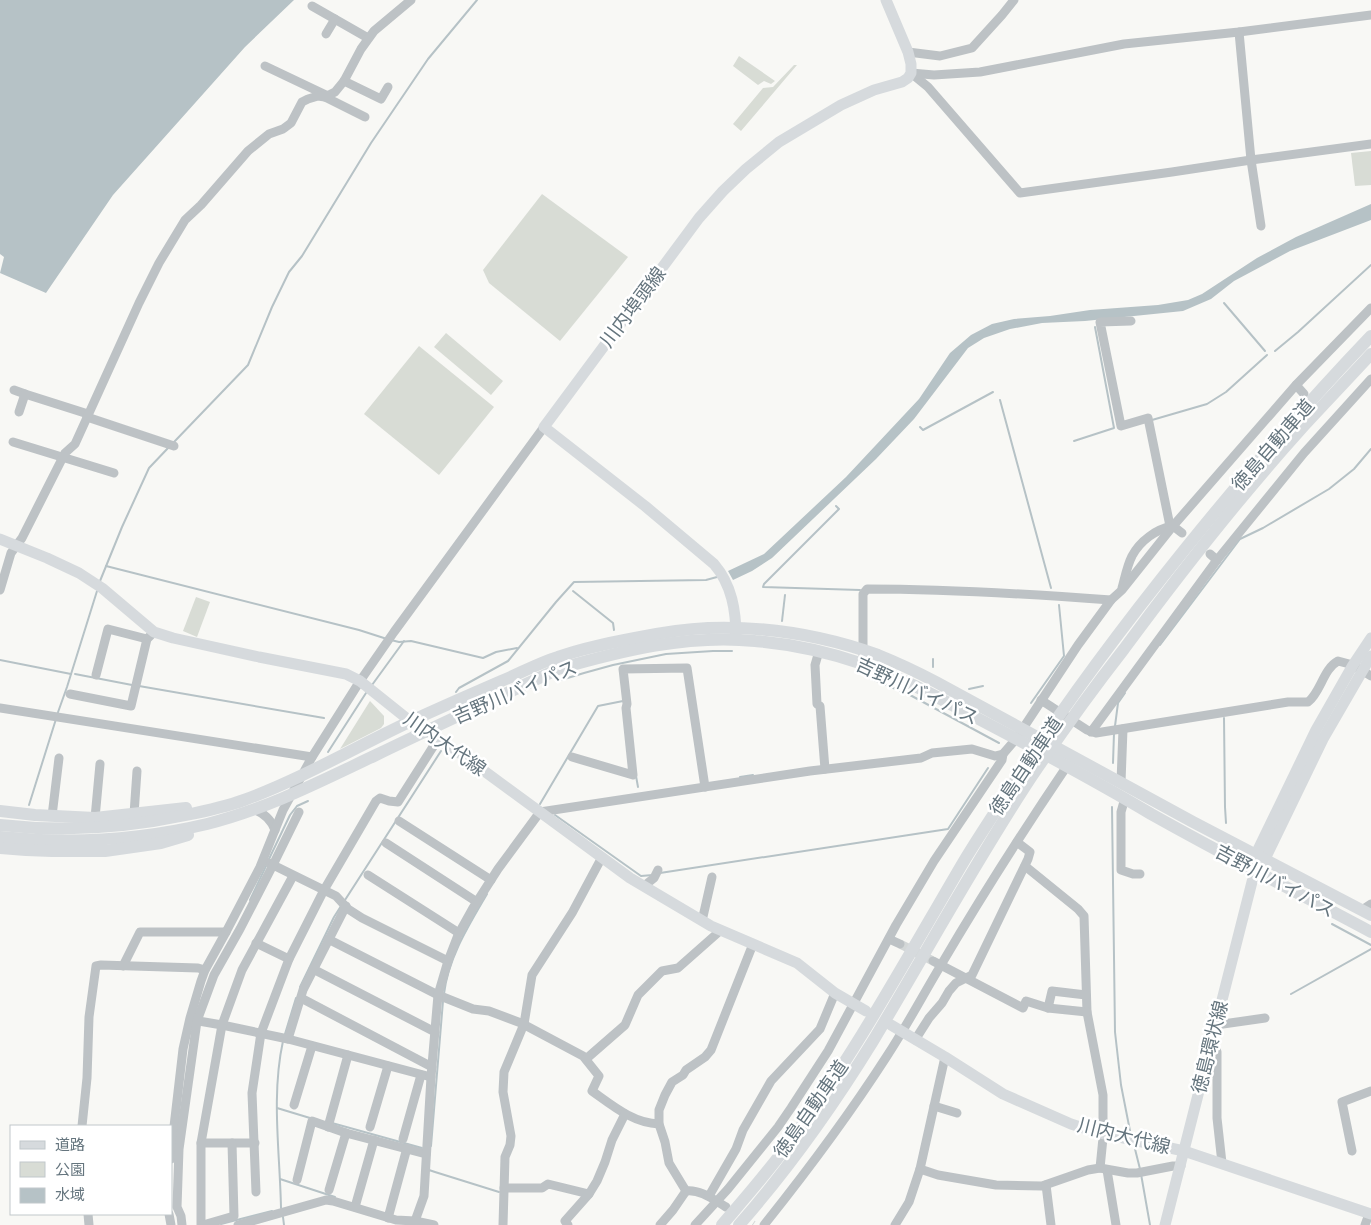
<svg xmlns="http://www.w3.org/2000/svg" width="1371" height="1225" viewBox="0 0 1371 1225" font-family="Figtree,'Noto Sans JP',sans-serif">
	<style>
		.green { fill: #d8dcd5 }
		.water { fill: #b6c2c6 }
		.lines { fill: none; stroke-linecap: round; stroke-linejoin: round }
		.stream { stroke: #b6c2c6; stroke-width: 2 }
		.minor-tunnel { stroke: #d3d7d7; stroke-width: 9; stroke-dasharray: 9 4.5; stroke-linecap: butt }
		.minor { stroke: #bdc2c5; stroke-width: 9 }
		.major { stroke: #d6dadd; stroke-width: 11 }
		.highway { stroke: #d6dadd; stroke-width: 12 }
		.labels { text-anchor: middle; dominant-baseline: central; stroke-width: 5; stroke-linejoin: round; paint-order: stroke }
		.street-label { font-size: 19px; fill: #65757e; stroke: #fff }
	</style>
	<rect width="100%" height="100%" fill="#f8f8f5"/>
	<g class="green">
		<path d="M739,56L775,81L771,84L764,81L758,85L733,66Z"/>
		<path d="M794,65H797L741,131L733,124L763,88L773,87Z"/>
		<path d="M1371,151V185L1355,186L1351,153Z"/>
		<path d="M542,194L628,257L560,341L489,283L483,270Z"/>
		<path d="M446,333L503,381L491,395L434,347Z"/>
		<path d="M419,346L494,407L439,475L364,414Z"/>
		<path d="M196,597L210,602L197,637L183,631Z"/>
		<path d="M370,701L384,716V724L381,728L340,749Z"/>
	</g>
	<g class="water">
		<path d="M0,0H294L245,47L113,195L46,293L0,273L4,257L0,254Z"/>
		<path d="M1371,204V220L1290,251L1234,281L1211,299L1183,311L1085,321L1042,323L1010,329L984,338L968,348L914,419L876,459L772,558L752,571L733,580L728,571L764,554L846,477L919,399L950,353L971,335L992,324L1014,319L1050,316L1090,310L1158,305L1188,300L1202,294L1257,258L1296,237Z"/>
	</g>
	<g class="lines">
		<g class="stream">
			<path d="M1224,303L1265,351"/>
			<path d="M1275,351L1298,332L1371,265"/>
			<path d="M1000,400L1051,588"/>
			<path d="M1152,420L1207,404L1226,392L1267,355"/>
			<path d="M920,427L923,430L993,392"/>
			<path d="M1074,441L1114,428L1095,327"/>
			<path d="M174,442L248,365L272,307L289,272L302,256L371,143L428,59L477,0"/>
			<path d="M836,506L839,509L764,584L763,587L860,590"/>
			<path d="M106,566L359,630L387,639"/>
			<path d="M100,581L122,527L149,468L169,447"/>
			<path d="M573,591L613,623L614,630"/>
			<path d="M782,621L785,595"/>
			<path d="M391,640L399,642L411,641L483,658L496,652L517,648"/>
			<path d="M1160,645L1240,539L1263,528L1329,489L1354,469L1371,449"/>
			<path d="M933,659V667"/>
			<path d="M0,660L71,674"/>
			<path d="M75,674L132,685"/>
			<path d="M867,677L910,695L999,743"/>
			<path d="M561,680L584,673L613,665L666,654L713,651H732"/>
			<path d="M372,685L404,641"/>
			<path d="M139,686L324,718"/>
			<path d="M969,689L983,686"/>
			<path d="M456,692L459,688L508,661L556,602L574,582L706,580L717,577"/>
			<path d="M1031,703L1064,656L1059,605"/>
			<path d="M57,715L67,687L97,591"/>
			<path d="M1224,718L1225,807L1226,823"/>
			<path d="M1115,726L1118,703L1125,693"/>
			<path d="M328,752L366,693"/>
			<path d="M1113,763L1114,733"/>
			<path d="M636,776L638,787"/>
			<path d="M740,777L753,775"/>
			<path d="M540,804L598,706L623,701"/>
			<path d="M29,805L56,719"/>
			<path d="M1112,807L1115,1032L1121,1085L1131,1136"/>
			<path d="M555,815L641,876L653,875"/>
			<path d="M269,859L290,815L297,806L308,801"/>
			<path d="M660,873L948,829L988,768"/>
			<path d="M250,900L266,866"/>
			<path d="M345,900L441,751"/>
			<path d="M1332,924L1371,945"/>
			<path d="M300,987L334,917L341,906"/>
			<path d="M444,994C448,958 469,925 487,894"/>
			<path d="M1291,994L1371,949"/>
			<path d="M285,1034L296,998"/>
			<path d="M277,1108L310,1118"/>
			<path d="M332,1123L422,1148"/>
			<path d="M1134,1145L1140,1169"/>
			<path d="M431,1146L443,1001"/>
			<path d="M429,1168V1170L435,1172L499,1192"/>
			<path d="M1141,1174L1150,1225"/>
			<path d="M280,1179L335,1197"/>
			<path d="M281,1208C280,1153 271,1096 283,1041"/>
			<path d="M283,1217L284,1225"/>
			<path d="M221,1224L272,1211"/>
		</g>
		<g class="minor-tunnel">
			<path d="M900,944L933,961"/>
			<path d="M741,1217L753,1225"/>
		</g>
		<g class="minor">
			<path d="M312,6L368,38"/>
			<path d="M1239,32L1251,160L1261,226"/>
			<path d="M326,34L335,19"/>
			<path d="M908,52L940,56L972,48L1002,15L1014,0"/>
			<path d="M265,66L326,95"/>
			<path d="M911,73L928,87L1020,193L1172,172L1251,160L1371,144"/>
			<path d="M911,73L934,75L980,72L1124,44L1239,32L1371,15"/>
			<path d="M344,81L381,99L388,87"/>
			<path d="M325,97L365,117"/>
			<path d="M1131,321L1100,322L1121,426L1148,418L1170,526"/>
			<path d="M1296,385L1304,394"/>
			<path d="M14,390L25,394"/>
			<path d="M19,412L25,394L88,414"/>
			<path d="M87,417L174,446"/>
			<path d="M13,442L114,473"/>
			<path d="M1210,554L1217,560L1304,453L1371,379"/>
			<path d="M1122,588C1125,577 1127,566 1132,556C1140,541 1156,529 1173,526L1182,533"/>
			<path d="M0,590L11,553L22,538L65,453L75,444L139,303L159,263L185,220L201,205L248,151L269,134L283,129L291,123L302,102L308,99L318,96L325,97L335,92L344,81L361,49L374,31L411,0"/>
			<path d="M819,651L815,665L817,704L820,706L825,769"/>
			<path d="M863,655V594L867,589C949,589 1030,594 1111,600"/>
			<path d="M96,675L108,629L147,639"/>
			<path d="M70,694L131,706L147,639L154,632"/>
			<path d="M1041,700L1087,730L1096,733L1288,702H1308C1321,692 1323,669 1338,661L1353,665L1371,676"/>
			<path d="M0,708L312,757"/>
			<path d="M1091,732L1217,560"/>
			<path d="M572,757L633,775L626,708L627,704L623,669L687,668L705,787"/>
			<path d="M1121,782L1123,729"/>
			<path d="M1125,798L1121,812V870L1133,874H1140"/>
			<path d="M253,809C264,813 271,819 275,830"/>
			<path d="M134,814L137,771"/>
			<path d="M52,816L59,758"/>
			<path d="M95,818L100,764"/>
			<path d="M399,821L491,880"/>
			<path d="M386,843L477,902"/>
			<path d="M269,863L336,896L348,909L362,918L448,961"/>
			<path d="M1025,866L1078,909L1084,916L1087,1012L1103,1095V1138L1100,1168"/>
			<path d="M368,875L459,933"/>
			<path d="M644,886L654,878L658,870"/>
			<path d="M1362,910L1371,904"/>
			<path d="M702,921L712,877"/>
			<path d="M328,939L438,995L473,1009L489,1011L521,1023L583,1056L599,1076L592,1091C613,1106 633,1123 659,1124"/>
			<path d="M889,939L900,944"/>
			<path d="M256,943L289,959L324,890L376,801L380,798L389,801L398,802L438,739"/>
			<path d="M933,961L1023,1008L1026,1001L1048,1008L1087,1012"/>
			<path d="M123,966L140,932H226"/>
			<path d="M313,969L435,1032"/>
			<path d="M301,998L432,1067"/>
			<path d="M1048,1008L1052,991L1086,995"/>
			<path d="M193,1020L222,1025L288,1039L431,1077"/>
			<path d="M1216,1025L1265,1018"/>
			<path d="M288,1039L303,990L346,906"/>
			<path d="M915,1040L929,1018L942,1003L949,991L956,983L972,975L1028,859L1030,852L1017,842"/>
			<path d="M1212,1040L1217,1052V1118L1222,1163"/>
			<path d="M586,1059L625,1025L638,995L662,971L678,968L721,930"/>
			<path d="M294,1105L312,1046"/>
			<path d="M934,1106L957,1113"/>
			<path d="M82,1126L87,1078L89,1017L96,966L101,965L198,968L205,970"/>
			<path d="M328,1127L348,1055"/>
			<path d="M370,1127L388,1066"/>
			<path d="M403,1139L421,1075"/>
			<path d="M201,1143H255"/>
			<path d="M1352,1151L1342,1102L1371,1091"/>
			<path d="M171,1159L173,1135L183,1049L190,1018L201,981L205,970L226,932L260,867L283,810L312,757L360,681L394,632L544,427"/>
			<path d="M920,1169L938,1175L996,1185L1042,1186L1088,1170L1100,1168L1128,1173H1137L1173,1166H1181"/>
			<path d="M1107,1170L1116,1225"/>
			<path d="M297,1180L312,1121L346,1133L426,1154"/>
			<path d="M1046,1185L1051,1225"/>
			<path d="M504,1188H542L548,1184L589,1194"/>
			<path d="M329,1190L346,1133"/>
			<path d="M686,1191L669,1163L665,1142L659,1124V1110L665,1095L672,1082L683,1075L686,1070L705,1057L711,1050L753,944"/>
			<path d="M686,1191C700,1189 714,1200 726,1207"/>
			<path d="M256,1192L252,1093L261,1033L289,959"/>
			<path d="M709,1196L736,1149L743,1130L771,1081L820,1029L835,993"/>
			<path d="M355,1207L374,1140"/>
			<path d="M88,1214L89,1225"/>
			<path d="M169,1214L171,1225"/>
			<path d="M388,1218L407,1148"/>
			<path d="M415,1221L424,1196L431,1077L438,995L448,961L458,935L473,908L498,869L540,812L810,771L921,758L932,753L972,749L995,756L1003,754L1016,739L1078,645L1111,600L1122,590L1173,526L1296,385L1371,308"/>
			<path d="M182,1225L181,1216L177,1207L179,1149L197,1021L214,975L240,929L273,865L299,812"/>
			<path d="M201,1225V1143L222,1025L242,970L293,876"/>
			<path d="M203,1225L234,1216L232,1143"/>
			<path d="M238,1225L326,1200L333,1201L396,1220L415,1221L434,1225"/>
			<path d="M503,1225L505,1157L510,1145L511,1136L503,1092L504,1072L524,1024L532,975L572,913L602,857"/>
			<path d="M568,1225L565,1221L589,1194L597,1181L605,1162L612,1140L625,1114"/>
			<path d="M660,1225L673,1210L686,1191"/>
			<path d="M695,1225L728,1189L778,1127L791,1108L828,1051L896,925L934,861L1002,760L1003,754"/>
			<path d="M764,1225C808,1170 849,1115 887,1056C906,1027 923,995 941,965C981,897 1023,831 1067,766"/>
			<path d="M895,1225L909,1202L920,1169L945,1057"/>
			<path d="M1365,1225L1369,1214"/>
		</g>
		<g class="major">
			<path d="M0,539L47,558L79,573L102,588L154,632L173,638L259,657L346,674L360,681L410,721L461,754L630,878L711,926L797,963L835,993L866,1011"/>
			<path d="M736,637C736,611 732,585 714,564L645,506L544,427L699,218L723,191L746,169L779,142L841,105L874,90L902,82L908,78L911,73V64L908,52L886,0"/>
			<path d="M1259,865L1265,859L1323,739L1371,656"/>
			<path d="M891,1025L945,1057L1003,1094L1071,1124L1096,1132L1184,1151L1371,1214"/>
			<path d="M1165,1225L1255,870L1256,854L1316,730L1353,665L1371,638"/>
		</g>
		<g class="highway">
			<path d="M0,811L35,815L95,818L186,808"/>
			<path d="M0,825C62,832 125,828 186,815C206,811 225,807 244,800C301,779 354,748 409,722C439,708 469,695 499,682C519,674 538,663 558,657C583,648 609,643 635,638C659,633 684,629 708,628C765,626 825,636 878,655C898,663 917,672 936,682L1193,822L1371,915"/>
			<path d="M0,837C69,844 140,840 207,824C267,809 321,781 376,755C436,726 497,698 558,669C621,651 688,634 755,641C792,644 828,652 863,664C908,680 950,704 992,726C1045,754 1099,783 1151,814C1224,855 1298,893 1371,932"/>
			<path d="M0,848L26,850L52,851H105L161,843L188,835"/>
			<path d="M722,1225C745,1198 768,1172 789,1143C855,1054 908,956 964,861C982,831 1002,802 1021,772C1071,695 1127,621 1185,549C1244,476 1306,404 1371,336"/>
			<path d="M739,1225C789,1168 833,1106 873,1041C926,953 975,862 1032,776C1061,733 1092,690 1124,649C1180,573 1238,499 1301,429C1324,404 1348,379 1371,354"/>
		</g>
	</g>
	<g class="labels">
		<g class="street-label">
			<text transform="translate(633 307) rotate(-53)">川内埠頭線</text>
			<text transform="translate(1273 445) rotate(-49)">徳島自動車道</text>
			<text transform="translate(917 691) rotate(25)">吉野川バイパス</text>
			<text transform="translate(515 692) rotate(-23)">吉野川バイパス</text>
			<text transform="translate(445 744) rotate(35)">川内大代線</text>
			<text transform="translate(1026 766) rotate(-56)">徳島自動車道</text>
			<text transform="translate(1275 881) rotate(28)">吉野川バイパス</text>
			<text transform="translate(1210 1047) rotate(-76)">徳島環状線</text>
			<text transform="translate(811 1109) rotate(-55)">徳島自動車道</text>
			<text transform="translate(1124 1136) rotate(14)">川内大代線</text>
		</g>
	</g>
	<rect x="10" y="1125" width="162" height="90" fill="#ffffff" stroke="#c1c8cb"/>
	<rect x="20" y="1141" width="25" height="8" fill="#d6dadd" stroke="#c1c8cb"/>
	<text x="55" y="1150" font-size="15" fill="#65757e">道路</text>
	<rect x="20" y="1162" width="25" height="15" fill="#d8dcd5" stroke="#c1c8cb"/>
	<text x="55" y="1175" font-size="15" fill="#65757e">公園</text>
	<rect x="20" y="1188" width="25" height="15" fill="#b6c2c6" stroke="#c1c8cb"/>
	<text x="55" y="1200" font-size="15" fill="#65757e">水域</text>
</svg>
